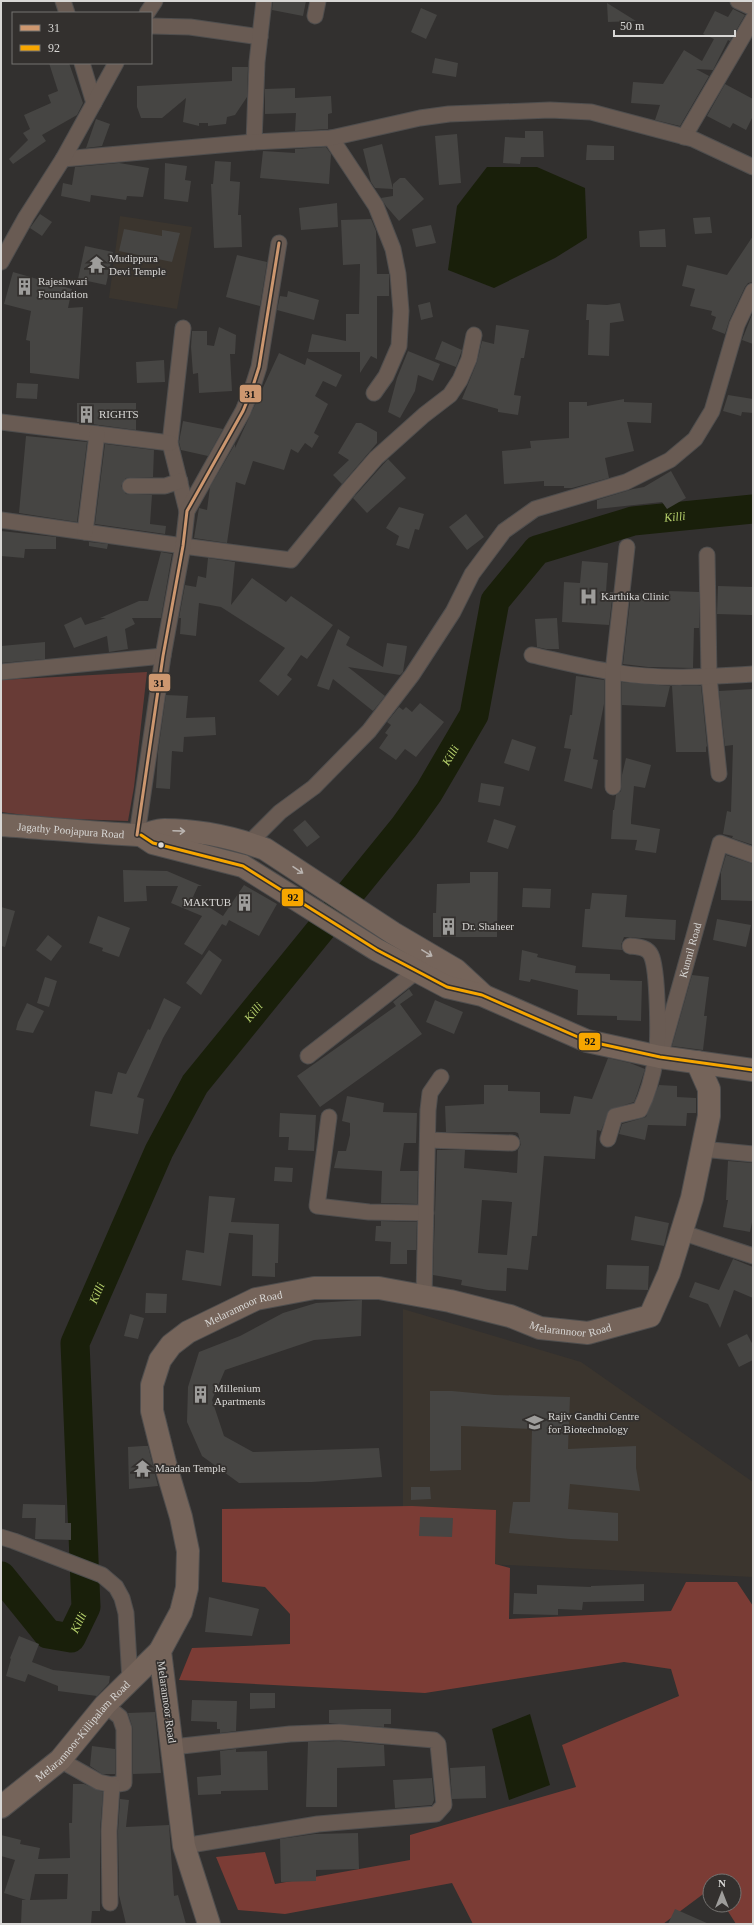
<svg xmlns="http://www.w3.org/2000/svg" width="754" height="1925" viewBox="0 0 754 1925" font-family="'Times New Roman',serif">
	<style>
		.built { fill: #3b352e }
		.green { fill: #683b36 }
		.forest { fill: #7b3c35 }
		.water { fill: #191f0a }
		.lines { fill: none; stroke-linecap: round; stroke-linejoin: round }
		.river { stroke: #191f0a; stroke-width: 29 }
		.building { fill: #464543; fill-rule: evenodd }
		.street-casing { stroke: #4f4e4e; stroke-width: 17 }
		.secondary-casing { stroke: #4f4e4e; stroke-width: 24 }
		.street { stroke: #695b53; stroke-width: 15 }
		.secondary { stroke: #75645a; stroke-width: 22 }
		.bus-1-casing { stroke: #33302e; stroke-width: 6 }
		.bus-2-casing { stroke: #33302e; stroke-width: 6 }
		.bus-1 { stroke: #cd976f; stroke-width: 3 }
		.bus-2 { stroke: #f7a600; stroke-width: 3 }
		.oneway { stroke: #bab4b0 }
		.bus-dot { fill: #d8d7d5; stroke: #33302e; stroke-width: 1.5 }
		.labels { text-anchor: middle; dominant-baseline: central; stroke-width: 3.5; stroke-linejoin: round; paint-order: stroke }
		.poi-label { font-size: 11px; fill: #d8d7d5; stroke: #33302e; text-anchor: start }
		.street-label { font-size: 11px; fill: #d8d7d5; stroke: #33302e }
		.water-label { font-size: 12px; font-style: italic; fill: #b4ce6a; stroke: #33302e }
		.line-badge { stroke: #33302e; stroke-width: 1.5 }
		.pale-badge-label { font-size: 11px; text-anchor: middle; font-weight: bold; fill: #111 }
	</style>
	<rect width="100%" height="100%" fill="#32302f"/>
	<g class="built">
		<path d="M120,216L192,227L177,309L109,298Z"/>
		<path d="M403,1309L581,1362L753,1482V1577L403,1560Z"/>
	</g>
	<path class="green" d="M147,672L134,787L128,821L47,818L1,812V680Z"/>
	<path class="forest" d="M412,1506L496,1510L495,1564L510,1568L509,1619L671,1611L686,1582H737L753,1606V1924H736L724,1905H734V1881H710V1889L663,1924H473L452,1883L285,1914L238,1910L216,1857L265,1852L275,1884L410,1860V1835L576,1787L562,1745L679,1696L671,1669L624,1662L425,1693L179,1680L192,1648L290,1644V1614L265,1587L222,1582V1509Z"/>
	<g class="water">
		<path d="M487,167H537L585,188L587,238L555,258L494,288L448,270L457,206Z"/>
		<path d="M530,1714L550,1785L509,1800L492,1729Z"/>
	</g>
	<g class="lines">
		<path class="river" id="s1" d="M1,1576L48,1634L71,1638L86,1607L75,1343L159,1151L195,1084L404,827L429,792L474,715L495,601L537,550L633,521L753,509"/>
	</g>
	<g class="building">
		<path d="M273,1H306L303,16L272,10Z"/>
		<path d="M607,3L636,21L608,22Z"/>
		<path d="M421,8L437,15L426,39L411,32Z"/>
		<path d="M733,9L745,15L730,41L728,40L713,70L696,69L709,76L680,126L655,120L660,105L631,103L633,82L663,84L684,50L702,61L714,39L703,34L715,11L728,17Z"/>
		<path d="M435,58L458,63L456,77L432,73Z"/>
		<path d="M49,63H69L83,103L77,115L42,135L46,141L13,164L9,159L28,140L23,133L30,129L24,115L51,103L48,95L58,91Z"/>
		<path d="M232,67H248L247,97L235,115L227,117L226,124L208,126V123H199V126L183,122L186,98L162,118H141L137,107V86L232,81Z"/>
		<path d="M725,84L753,99V116L746,130L733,123L730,128L707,116Z"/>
		<path d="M295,88V98L331,96L332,113L328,114V129L295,131L296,113L265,114V89Z"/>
		<path d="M96,119L110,124L102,146L86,148Z"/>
		<path d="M525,131H543L544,157H521L520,164L503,163L505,137L525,138Z"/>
		<path d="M457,134L461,183L439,185L435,136Z"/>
		<path d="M382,144L393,189L375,188L371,182L363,149Z"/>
		<path d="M587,145L614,146V160H586Z"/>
		<path d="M326,147L331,154L329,184L260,178L263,151L295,153V149Z"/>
		<path d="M215,161L231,162L230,181L240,182L238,215H241L242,247L214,248L211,184H213Z"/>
		<path d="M119,163L149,168L143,197L127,196L126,200L91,195L90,202L61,196L63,183L72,185L75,167Z"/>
		<path d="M165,163L187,166L185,180L191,181L188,202L164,199Z"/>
		<path d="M400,178H405L424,199L399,221L386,206L381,198L393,196V184Z"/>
		<path d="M337,203L338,227L301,230L299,208Z"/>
		<path d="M40,214L52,222L42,236L30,228Z"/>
		<path d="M710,217L712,233L695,234L693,218Z"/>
		<path d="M371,219L376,231L377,274H389V296H377V359L371,356L360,373V352H308L312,334L346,341V314H359L360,264L343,265L341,220Z"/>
		<path d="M431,225L436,243L416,247L412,229Z"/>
		<path d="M124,229L162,236V230L180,233L172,262L119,251Z"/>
		<path d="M665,229L666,247H640L639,231Z"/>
		<path d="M753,236V282L748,283L745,287L729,321L725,334L712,329L716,317L711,315L712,311L690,306L695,289L682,286L687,265L727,275Z"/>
		<path d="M85,246L113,252L106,285L78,279Z"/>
		<path d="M237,255L267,262L260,306L226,297Z"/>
		<path d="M13,272L72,289L68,308L83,307L79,379L30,373V341L26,340L31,311L4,304Z"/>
		<path d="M288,291L319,300L314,320L277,310L280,296L287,297Z"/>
		<path d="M430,302L433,317L421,320L418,305Z"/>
		<path d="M620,303L624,321L610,323L609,356L588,355L589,320H586L587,304L607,305Z"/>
		<path d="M753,312V344L742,340Z"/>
		<path d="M496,325L529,330L524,358H521L514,395L521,396L518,415L498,412V409L462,399L477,362L482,341L494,344Z"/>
		<path d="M219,327L236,335L235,354H230L232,391L199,393L198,373L193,374L191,347L192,331H207V345L214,346Z"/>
		<path d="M442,341L462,350L456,367L435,359Z"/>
		<path d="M408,351L440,364L433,381L418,375L415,391L400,418L388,412L397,378Z"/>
		<path d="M279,353L305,365L307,358L342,375L336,387L323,381L315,396L328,404L314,433L319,436L312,448L305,443L298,453L291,449L284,470L253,461L245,485L236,482L227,543L194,538L199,508L207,510L210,487L235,444V448Z"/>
		<path d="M164,360L165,382L137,383L136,362Z"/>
		<path d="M17,383L38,384L37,399L16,398Z"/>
		<path d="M728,395L753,399V413L742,412L741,416L723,411Z"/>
		<path d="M624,399V402L652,403L651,423L627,422L634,451L605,458L609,478L572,488H564V486H544V481L504,484L502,451L531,448L530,441L569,438V402H587V406Z"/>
		<path d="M77,403H136V430L77,422Z"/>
		<path d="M183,421L223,429L208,456L181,450L179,442Z"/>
		<path d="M356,423H361L377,432V443L342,484L333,475L349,460L338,453Z"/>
		<path d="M26,436L87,442L77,522L19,513Z"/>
		<path d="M105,444L154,450L153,477L126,478L121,486L126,494L152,495L150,524L166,526L165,534L95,524Z"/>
		<path d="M388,459L406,478L367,513L353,498Z"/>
		<path d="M671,471L686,498L667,509L662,502L597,509V500L633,489L644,487Z"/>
		<path d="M399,507L424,514L419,530L415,529L409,549L396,545L399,536L386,528Z"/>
		<path d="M466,514L484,537L467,550L449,527Z"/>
		<path d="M1,531L56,537V549H25L24,558L1,556Z"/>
		<path d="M89,542L108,544L107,549L89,546Z"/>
		<path d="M161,552L172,554L161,618H132L135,624L125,629L128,649L109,652L107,636L74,648L64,625L81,617L85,625L106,618H100L139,601H148Z"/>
		<path d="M208,558L235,562L231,605L252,578L286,602L291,596L333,625L307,659L301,655L287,675L292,679L278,696L259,681L285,648L221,607L199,603L196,636L180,634L181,618H179L185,585L196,587L198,576L206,578Z"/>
		<path d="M582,561L608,563L606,592H613L609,625L562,622L564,582L580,583Z"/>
		<path d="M718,586L753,587L752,615L717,614Z"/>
		<path d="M669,591L699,592V628H694L693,668L648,667L623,664L631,593L669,595Z"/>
		<path d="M557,618L559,649H546L537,647L535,619Z"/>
		<path d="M338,629L350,637L346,645L383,667L387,643L407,646L403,672L400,675L348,667L385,696L373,711L333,679L329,690L317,686Z"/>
		<path d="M45,642V659L1,663V646Z"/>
		<path d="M576,676L604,680V704L593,759L598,760L592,789L564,781L571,749L564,748L570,715H572Z"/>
		<path d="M622,682L670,686L665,707L622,705Z"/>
		<path d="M672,686H701L707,746L706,747V752H676Z"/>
		<path d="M753,689V845L732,838L733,836L723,834L727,811L731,812L733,745L725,746L719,691Z"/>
		<path d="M166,695L188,696L186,718L215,717L216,735L184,737L183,752L172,751L170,789L156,788L158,752Z"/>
		<path d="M420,703L444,722L416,757L405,749L396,760L379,748L388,735L385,733L391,725L387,722L399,707L403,710L406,707L412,712Z"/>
		<path d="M512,739L536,747L529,771L504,763Z"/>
		<path d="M626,758L651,765L645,788L634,786L631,820V824L660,829L656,853L635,850L637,840L611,839L613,810H614L616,795L621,791L622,775Z"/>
		<path d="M481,783L504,787L500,806L478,802Z"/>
		<path d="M494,819L516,826L508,849L487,842Z"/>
		<path d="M305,820L320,837L307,847L293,830Z"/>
		<path d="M726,855L753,864V901L721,900V872Z"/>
		<path d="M123,870L167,871L202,886H198L193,897L223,916L244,885L277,904L259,936L229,920L226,926L222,924L202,955L184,944L202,916L171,903L178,886H146L147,901L124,902Z"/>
		<path d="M470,872H498L497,937H433V913H436L437,884L470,883Z"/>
		<path d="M523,888L551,889L550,908L522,907Z"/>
		<path d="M592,893L627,895L625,917L676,920L675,940L624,937L621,945L622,950L582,947L585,909H590Z"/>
		<path d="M1,907L15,911L5,947L1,946Z"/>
		<path d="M98,916L130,928L119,957L102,951L103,948L89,943Z"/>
		<path d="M717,919L751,925L746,947L713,940Z"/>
		<path d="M48,935L62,946L51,961L36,950Z"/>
		<path d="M209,950L222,960L201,995L186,983Z"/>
		<path d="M522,950L538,954L537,957L576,966L575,973L610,974V980L642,981L641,1021L617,1020V1016L577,1015L578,990L531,979L530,982L519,980Z"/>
		<path d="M692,975L709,977L704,1016H707L703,1050L672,1046Z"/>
		<path d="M45,977L57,981L49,1007L37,1003Z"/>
		<path d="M409,989L413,995L400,1004L422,1034L320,1107L297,1076L396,1006L393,1002Z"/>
		<path d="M164,998L181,1007L163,1038L137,1097L144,1099L138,1134L90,1126L95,1091L112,1094L118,1072L126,1074L148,1029L150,1030Z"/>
		<path d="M435,1000L463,1012L454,1034L426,1022Z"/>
		<path d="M27,1003L44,1011L33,1033L16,1030L18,1022Z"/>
		<path d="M608,1058L630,1063L645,1069L637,1094L634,1102L609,1110L601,1131L597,1130L595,1159L544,1156L537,1236H532L528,1270L507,1268L506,1291L488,1290L461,1285L462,1280L433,1275L437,1150H465L464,1168L517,1173L518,1150L521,1144L518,1133L515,1132H446L445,1106L484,1104V1085H508V1091L540,1092V1113L570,1114L574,1096L592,1099ZM482,1200L512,1202L507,1255L478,1253Z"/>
		<path d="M659,1085L677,1086V1097L696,1098V1113H687L686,1126L648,1125L645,1140L619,1134L622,1124L646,1117Z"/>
		<path d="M347,1096L384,1103L383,1112L417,1113L416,1143H404L400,1171H418L417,1204L381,1203L382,1171L334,1168L338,1151H346L350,1135V1123L342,1121Z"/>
		<path d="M280,1113L316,1115L314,1151L288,1150L289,1137H279Z"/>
		<path d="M728,1161L753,1163V1217L750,1232L723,1227L728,1200H726Z"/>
		<path d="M275,1167L293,1168L292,1182L274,1181Z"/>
		<path d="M209,1196L235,1198L231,1222L279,1224L278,1263H275V1277L252,1276L253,1235L229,1233L221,1286L182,1280L186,1250L204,1253Z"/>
		<path d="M635,1216L669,1223L664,1246L631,1240Z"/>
		<path d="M381,1221L417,1222L416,1250H407V1264H390L391,1242L375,1241L376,1226H381Z"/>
		<path d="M733,1259L753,1267V1298L734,1290L720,1328L708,1304L689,1297L695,1282L719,1290Z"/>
		<path d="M607,1265L649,1266L648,1290L606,1289Z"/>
		<path d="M146,1293L167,1294L166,1313H145Z"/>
		<path d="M362,1300L361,1336L314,1340L225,1370L212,1400L224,1436L253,1452L379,1448L382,1477L312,1482L239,1483L202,1456L187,1422L188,1387L199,1352L240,1336L283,1313L316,1303Z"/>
		<path d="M130,1314L144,1318L138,1339L124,1336Z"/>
		<path d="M747,1334L753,1345V1360L739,1367L727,1344Z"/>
		<path d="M430,1391H452L495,1395L570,1397L568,1449L636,1446V1468L640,1491L570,1484L568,1509L618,1513V1541L570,1539L509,1533L513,1502H530L532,1429L461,1426V1470L430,1471Z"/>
		<path d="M143,1446H148L158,1486L129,1489L128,1447Z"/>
		<path d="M411,1487H430L431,1499L411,1500Z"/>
		<path d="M23,1504L65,1505V1523H71V1540L35,1539L36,1518H22Z"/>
		<path d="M420,1517L453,1518L452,1537L419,1536Z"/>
		<path d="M644,1584V1601L583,1602L582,1610L558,1609V1615L513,1614L514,1593L537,1594V1585L591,1587V1586Z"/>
		<path d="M209,1597L259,1609L252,1636L205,1632Z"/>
		<path d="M19,1636L39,1644L32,1662L53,1670L110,1676L109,1683L97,1696L58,1691V1686L28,1674L25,1682L6,1676L11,1659L10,1658Z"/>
		<path d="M250,1693H275V1708L250,1709Z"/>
		<path d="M192,1700L237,1701L236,1731L220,1733V1729H217V1722L191,1721Z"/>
		<path d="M361,1709H391V1724H384V1727L329,1723V1710Z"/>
		<path d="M155,1712L161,1773L133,1774V1729L128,1713Z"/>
		<path d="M339,1741L384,1745L385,1766L337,1768V1807H306L308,1742Z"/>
		<path d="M92,1746L115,1749V1774H102L90,1766Z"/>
		<path d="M236,1749V1752L267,1751L268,1790L221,1791V1794L198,1795L197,1777L221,1775L220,1751Z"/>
		<path d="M485,1766L486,1798L452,1799L450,1768Z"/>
		<path d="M432,1778L434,1800L432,1805L395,1808L393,1780Z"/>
		<path d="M73,1784H84L103,1792L100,1831V1911H92L91,1924H21L22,1900H26L4,1893L15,1860L1,1856V1835L21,1840L20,1844L40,1848L38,1859L70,1858L69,1823H72ZM35,1874H68L67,1899L30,1900Z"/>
		<path d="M120,1799L129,1800L126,1827L169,1825L174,1896L178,1895L186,1924H126L119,1895L118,1831Z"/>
		<path d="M358,1833L359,1869L316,1870V1881L281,1882L280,1839L315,1834Z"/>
		<path d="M675,1909L709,1924H668Z"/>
	</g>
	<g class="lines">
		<defs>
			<g id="street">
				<path d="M63,1L67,13"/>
				<path d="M738,1L753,8"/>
				<path d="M147,13L155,1"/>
				<path d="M315,16L318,1"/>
				<path d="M151,26L190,27L260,37"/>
				<path d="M82,63L94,103"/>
				<path d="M684,137L753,19"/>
				<path d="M331,138L376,206L393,249L398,274L401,311L399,346L386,376L374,393"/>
				<path d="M254,142L257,62L264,1"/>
				<path d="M63,159L254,142L331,138L420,118L449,114L550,110L591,112L693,139L753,167"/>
				<path d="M1,262L26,217L63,159L116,63"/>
				<path d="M183,328L170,443L187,511"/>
				<path d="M1,422L170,443"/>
				<path d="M130,486H165L180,481"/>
				<path d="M1,520L183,546L291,560L349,489L376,458L424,415L450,395L460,380L469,359L474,335"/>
				<path d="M85,532L97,434"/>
				<path d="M707,555L709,677L719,774"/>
				<path d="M532,655C559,661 586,668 613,672C659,680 707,677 753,674"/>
				<path d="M1,672L163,656"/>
				<path d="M613,787V672L627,547"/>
				<path d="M137,835L163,656L183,546L187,511L243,411L252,389L259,367L279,243"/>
				<path d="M249,843L280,812L314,787L369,731L412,675L453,612L472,574L504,531L535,509L626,482L670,460L695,439L712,411L737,325L753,291"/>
				<path d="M308,1056L417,971"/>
				<path id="s2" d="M660,1057L720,843L753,855"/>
				<path d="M329,1117L317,1206L369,1212L426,1213"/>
				<path d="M608,1139L615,1116L640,1110C648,1094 653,1075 656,1057C659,1041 658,969 651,955C647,947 638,947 630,946"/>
				<path d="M428,1140L512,1143"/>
				<path d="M702,1149L753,1154"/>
				<path d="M681,1232L753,1256"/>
				<path d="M424,1297L428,1110L430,1093L441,1077"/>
				<path d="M1,1537L14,1541L102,1575L116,1587L122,1598L126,1613L130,1680"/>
				<path d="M105,1705L120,1717L124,1729V1783L112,1785"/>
				<path d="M173,1747L290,1734L339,1732L434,1740L438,1744L444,1805L436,1814L318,1824L184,1846"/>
				<path d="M60,1760L99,1782L112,1785L109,1831L110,1903"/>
			</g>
			<g id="secondary">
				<path id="s3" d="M1,825C46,828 92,833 138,835C147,835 155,830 164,830C200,830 232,837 265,849L393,933L456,970L482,994"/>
				<path d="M141,835L153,843L243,866L377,950L447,987L482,995L587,1041L660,1057L753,1070"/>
				<path id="s4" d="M1,1807L60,1760L105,1705L160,1651"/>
				<path id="s5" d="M209,1924L184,1846L160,1651L181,1612L187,1588L188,1551L181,1517L165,1463L152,1411V1385L160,1360L171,1345L188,1332L256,1299L314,1288H379L450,1301L510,1316L540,1328L588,1333L650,1316L669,1273L692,1198L709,1116V1089L697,1062"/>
			</g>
		</defs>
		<use href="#street" class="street-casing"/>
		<use href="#secondary" class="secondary-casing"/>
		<use href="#street" class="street"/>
		<use href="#secondary" class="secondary"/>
		<defs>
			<path id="bus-1" d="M137,835L163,656L183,546L187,511L243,411L252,389L259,367L279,243"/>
			<path id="bus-2" d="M141,835L153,843L243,866L377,950L447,987L482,995L587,1041L660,1057L753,1070"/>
		</defs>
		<use href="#bus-1" class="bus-1-casing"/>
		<use href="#bus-2" class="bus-2-casing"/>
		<use href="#bus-1" class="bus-1"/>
		<use href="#bus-2" class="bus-2"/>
	</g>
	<defs><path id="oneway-shaft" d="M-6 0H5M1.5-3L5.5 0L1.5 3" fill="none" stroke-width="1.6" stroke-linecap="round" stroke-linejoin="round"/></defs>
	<g class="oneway">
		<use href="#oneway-shaft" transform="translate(179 831) rotate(2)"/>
		<use href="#oneway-shaft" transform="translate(298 870) rotate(34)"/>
		<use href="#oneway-shaft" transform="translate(427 953) rotate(31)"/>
	</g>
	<defs>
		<symbol id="temple-bare" viewBox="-9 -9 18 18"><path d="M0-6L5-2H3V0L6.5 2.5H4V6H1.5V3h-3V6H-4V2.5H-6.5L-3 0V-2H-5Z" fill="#9e9d9b" stroke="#33302e" stroke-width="2.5" paint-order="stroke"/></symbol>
		<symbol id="building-bare" viewBox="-9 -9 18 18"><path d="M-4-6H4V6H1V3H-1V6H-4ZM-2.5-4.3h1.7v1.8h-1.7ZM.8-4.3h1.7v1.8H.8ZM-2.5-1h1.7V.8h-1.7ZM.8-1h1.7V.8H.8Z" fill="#9e9d9b" stroke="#33302e" stroke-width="2.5" paint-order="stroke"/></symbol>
		<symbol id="hospital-bare" viewBox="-9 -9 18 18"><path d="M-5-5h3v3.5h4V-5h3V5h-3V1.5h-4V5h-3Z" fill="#9e9d9b" stroke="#33302e" stroke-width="2.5" paint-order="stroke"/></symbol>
		<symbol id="university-bare" viewBox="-9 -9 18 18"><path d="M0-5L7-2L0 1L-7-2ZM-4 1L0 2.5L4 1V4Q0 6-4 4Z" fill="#9e9d9b" stroke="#33302e" stroke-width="2.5" paint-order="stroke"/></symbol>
	</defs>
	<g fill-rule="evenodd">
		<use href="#temple-bare" x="84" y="252" width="25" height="25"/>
		<use href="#building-bare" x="12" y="274" width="25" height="25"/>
		<use href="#building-bare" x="74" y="402" width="25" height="25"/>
		<use href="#hospital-bare" x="576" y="584" width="25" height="25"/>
		<use href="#building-bare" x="232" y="890" width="25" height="25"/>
		<use href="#building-bare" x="436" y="914" width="25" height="25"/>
		<use href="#building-bare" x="188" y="1382" width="25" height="25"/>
		<use href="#university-bare" x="522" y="1410" width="25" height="25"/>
		<use href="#temple-bare" x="130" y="1456" width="25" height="25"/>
	</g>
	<circle class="bus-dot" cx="161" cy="845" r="3.5"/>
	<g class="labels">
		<g class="poi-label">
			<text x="109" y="258">Mudippura<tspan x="109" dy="13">Devi Temple</tspan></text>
			<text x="38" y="281">Rajeshwari<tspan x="38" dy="13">Foundation</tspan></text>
			<text x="99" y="414">RIGHTS</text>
			<text x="601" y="596">Karthika Clinic</text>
			<text x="231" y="902" text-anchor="end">MAKTUB</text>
			<text x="462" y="926">Dr. Shaheer</text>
			<text x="214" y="1388">Millenium<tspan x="214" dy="13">Apartments</tspan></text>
			<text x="548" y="1416">Rajiv Gandhi Centre<tspan x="548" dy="13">for Biotechnology</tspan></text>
			<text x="155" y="1468">Maadan Temple</text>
		</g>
		<g class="street-label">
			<text stroke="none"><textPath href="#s3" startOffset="70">Jagathy Poojapura Road</textPath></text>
			<text stroke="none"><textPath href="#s2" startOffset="111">Kunnil Road</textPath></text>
			<text stroke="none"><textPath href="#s5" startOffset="682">Melarannoor Road</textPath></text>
			<text stroke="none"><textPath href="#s5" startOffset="1018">Melarannoor Road</textPath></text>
			<text transform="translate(167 1702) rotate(82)">Melarannoor Road</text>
			<text stroke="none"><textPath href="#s4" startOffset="112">Melarannoor-Killipalam Road</textPath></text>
		</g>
		<g class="water-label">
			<text stroke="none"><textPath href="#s1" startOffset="1470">Killi</textPath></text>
			<text stroke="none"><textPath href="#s1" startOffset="1099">Killi</textPath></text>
			<text stroke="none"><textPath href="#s1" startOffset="775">Killi</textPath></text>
			<text stroke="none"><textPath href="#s1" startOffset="451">Killi</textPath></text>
			<text stroke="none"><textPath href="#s1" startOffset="115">Killi</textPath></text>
		</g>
	</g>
	<g class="line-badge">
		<rect x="239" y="384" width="23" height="19" rx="4" fill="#cd976f"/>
		<rect x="148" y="673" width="23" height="19" rx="4" fill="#cd976f"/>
		<rect x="281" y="888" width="23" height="19" rx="4" fill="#f7a600"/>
		<rect x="578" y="1032" width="23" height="19" rx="4" fill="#f7a600"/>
	</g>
	<g class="pale-badge-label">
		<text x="250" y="398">31</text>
		<text x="159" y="687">31</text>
		<text x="293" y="901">92</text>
		<text x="590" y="1045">92</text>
	</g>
	<rect width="754" height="1925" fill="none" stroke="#d8d7d5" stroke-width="4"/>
	<rect x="12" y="12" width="140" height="52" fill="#33302e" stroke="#757371"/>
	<rect x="20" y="25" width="20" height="6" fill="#cd976f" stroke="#757371"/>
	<text x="48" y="32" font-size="12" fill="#d8d7d5">31</text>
	<rect x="20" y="45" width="20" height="6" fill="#f7a600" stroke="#757371"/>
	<text x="48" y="52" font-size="12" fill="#d8d7d5">92</text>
	<g transform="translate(722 1893)"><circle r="19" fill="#33302e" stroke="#757371"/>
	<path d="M0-3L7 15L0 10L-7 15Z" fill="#9e9d9b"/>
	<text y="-6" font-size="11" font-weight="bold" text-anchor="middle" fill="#d8d7d5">N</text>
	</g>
	<path d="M614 30v6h121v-6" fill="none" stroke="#d8d7d5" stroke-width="2"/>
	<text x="620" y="30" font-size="12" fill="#d8d7d5" stroke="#33302e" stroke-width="3" paint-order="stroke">50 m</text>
</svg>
